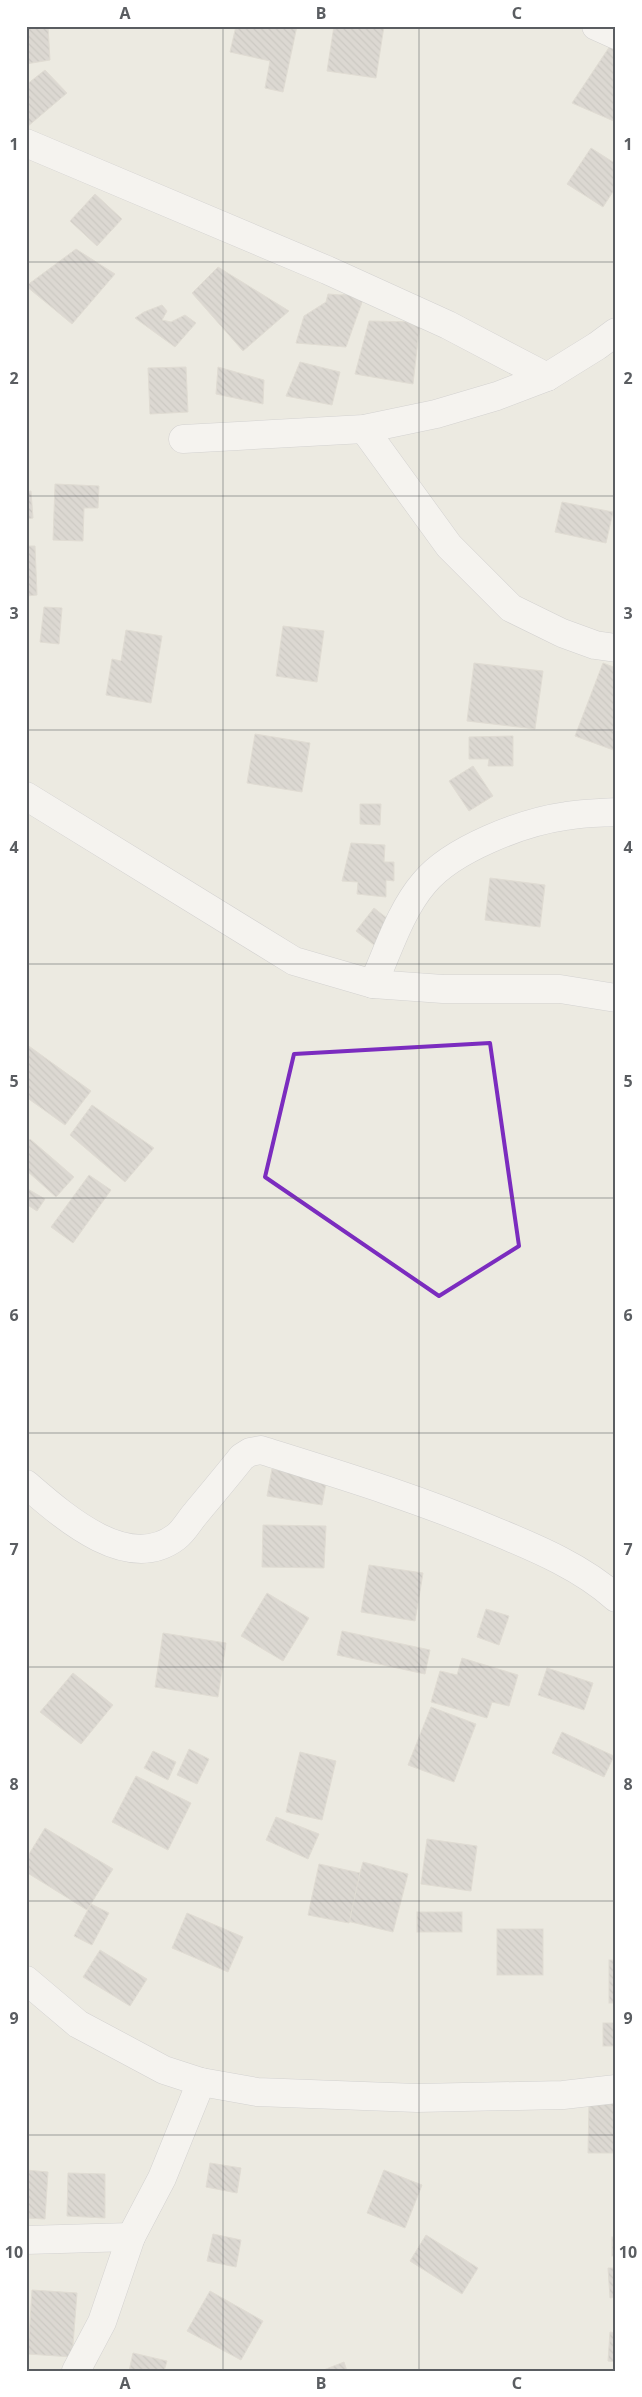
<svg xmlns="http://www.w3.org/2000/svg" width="642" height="2397" viewBox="0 0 642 2397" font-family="'Noto Sans',sans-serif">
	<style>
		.building { fill: url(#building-back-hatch); stroke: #d0ccc0 }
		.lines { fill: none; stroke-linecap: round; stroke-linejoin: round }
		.minor-casing { stroke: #b4b7bb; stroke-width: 29 }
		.minor { stroke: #fff; stroke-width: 28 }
		.marked { fill: none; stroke: #7b2cbf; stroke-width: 4; stroke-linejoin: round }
		.grid { fill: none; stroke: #5a5d61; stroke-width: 1; stroke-opacity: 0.55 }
		.neatline { fill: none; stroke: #5a5d61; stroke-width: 2 }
		.grid-label { font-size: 16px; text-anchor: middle; font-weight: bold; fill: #5a5d61 }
	</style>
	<defs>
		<pattern id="building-back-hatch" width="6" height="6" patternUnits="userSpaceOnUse" patternTransform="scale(1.25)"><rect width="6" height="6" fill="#c7c4be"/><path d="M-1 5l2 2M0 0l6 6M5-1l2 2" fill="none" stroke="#a5a29e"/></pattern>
	</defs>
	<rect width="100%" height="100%" fill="#eceae1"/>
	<g class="building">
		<path d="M26,26H48L50,60L26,64Z"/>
		<path d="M236,26H297L283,92L265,88L270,61L230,52Z"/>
		<path d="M334,26H384L376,78L327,71Z"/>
		<path d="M610,46L616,49V122L572,103Z"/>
		<path d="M45,70L67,93L27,127L26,85Z"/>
		<path d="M591,148L616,164V187L603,207L567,184Z"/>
		<path d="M95,194L122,219L97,246L70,221Z"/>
		<path d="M76,249L115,274L72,324L26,286Z"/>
		<path d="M218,267L289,311L243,351L192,293Z"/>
		<path d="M366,291L346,347L296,343L304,316L326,302L328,294L341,295Z"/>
		<path d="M162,305L167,311L162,320L171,322L185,315L196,323L175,347L135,318L144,312Z"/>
		<path d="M369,321L420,322L413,384L355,374Z"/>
		<path d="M300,362L340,372L332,405L286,396Z"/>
		<path d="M186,367L188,412L150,414L148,368Z"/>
		<path d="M218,367L264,380L263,404L216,394Z"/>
		<path d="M55,484L99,486L98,508H84L83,541L53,540Z"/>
		<path d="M31,491L33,518L26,519V492Z"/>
		<path d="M562,502L613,512L606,543L555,532Z"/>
		<path d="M26,546H35L37,595L26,596Z"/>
		<path d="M44,607L62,608L59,644L40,642Z"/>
		<path d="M283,626L324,631L317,682L276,676Z"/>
		<path d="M126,630L162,636L151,703L106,695L112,659L121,661Z"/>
		<path d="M474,663L543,671L535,729L467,721Z"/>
		<path d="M603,663L616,668V751L575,736Z"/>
		<path d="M255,734L310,743L302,792L247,783Z"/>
		<path d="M513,736V766H488L489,759H469V737Z"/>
		<path d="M473,766L493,796L469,811L449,781Z"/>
		<path d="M360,804H381L380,825L360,824Z"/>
		<path d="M351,843L385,845L384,862H394V881L386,880V897L357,894L358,882L342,881Z"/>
		<path d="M490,878L545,885L540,927L485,920Z"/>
		<path d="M374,908L392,922L374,945L356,931Z"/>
		<path d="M26,1044L91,1091L65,1125L26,1097Z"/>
		<path d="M92,1105L154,1148L125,1182L70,1135Z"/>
		<path d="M30,1139L74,1177L56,1197L26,1170V1143Z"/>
		<path d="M89,1175L111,1190L73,1243L51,1227Z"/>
		<path d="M26,1188L45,1199L37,1211L26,1204Z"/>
		<path d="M272,1469L327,1478L322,1505L267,1496Z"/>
		<path d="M263,1525L326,1526L324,1568L262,1567Z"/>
		<path d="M369,1565L423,1573L415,1621L361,1612Z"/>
		<path d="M267,1593L309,1618L283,1661L241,1636Z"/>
		<path d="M486,1609L509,1616L499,1645L477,1637Z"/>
		<path d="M342,1631L430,1650L425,1674L337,1655Z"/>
		<path d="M163,1633L226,1643L218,1697L155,1687Z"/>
		<path d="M462,1658L518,1675L509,1706L492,1702L487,1718L431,1702L440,1671L457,1675Z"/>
		<path d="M547,1668L593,1683L584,1710L538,1695Z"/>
		<path d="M73,1673L113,1705L81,1744L40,1712Z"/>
		<path d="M431,1707L476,1724L454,1782L408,1765Z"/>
		<path d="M562,1732L614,1756L604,1777L552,1753Z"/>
		<path d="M189,1749L209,1759L197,1784L177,1775Z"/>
		<path d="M153,1751L176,1762L168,1780L144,1768Z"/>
		<path d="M300,1752L336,1761L322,1820L286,1812Z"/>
		<path d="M136,1776L191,1803L168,1850L112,1822Z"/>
		<path d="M276,1817L319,1834L308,1859L266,1840Z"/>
		<path d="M45,1828L113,1869L87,1910L26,1872V1859Z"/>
		<path d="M427,1839L477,1846L471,1891L421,1884Z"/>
		<path d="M363,1862L408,1874L393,1932L347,1921Z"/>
		<path d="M319,1864L360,1873L349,1923L308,1915Z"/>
		<path d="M91,1904L109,1913L92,1945L74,1936Z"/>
		<rect x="417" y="1912" width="45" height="20"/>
		<path d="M187,1913L243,1937L228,1972L172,1948Z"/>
		<rect x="497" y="1929" width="46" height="46"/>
		<path d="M100,1950L147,1979L130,2006L83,1977Z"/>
		<rect x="609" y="1960" width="7" height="43"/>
		<rect x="603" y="2023" width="13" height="23"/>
		<path d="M589,2103L616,2104L614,2153H588Z"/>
		<path d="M210,2163L241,2168L237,2193L206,2187Z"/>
		<path d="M26,2170L48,2172L45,2219L26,2218Z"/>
		<path d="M384,2170L422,2185L405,2228L367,2213Z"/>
		<path d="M68,2173L105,2174V2218L67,2216Z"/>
		<path d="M213,2234L241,2240L236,2267L207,2261Z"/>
		<path d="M426,2235L478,2268L462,2294L410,2261Z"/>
		<rect x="612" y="2237" width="4" height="19"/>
		<path d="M608,2268H616V2297L610,2298Z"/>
		<path d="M32,2290L77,2293L72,2357L28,2354Z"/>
		<path d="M210,2291L263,2321L241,2360L187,2331Z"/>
		<path d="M610,2332L616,2333V2362L608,2361Z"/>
		<path d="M133,2353L167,2361L164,2371H129Z"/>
		<path d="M344,2362L347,2371H321Z"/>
	</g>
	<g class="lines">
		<defs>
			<g id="minor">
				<path d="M596,26L616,35"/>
				<path d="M26,143L327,270L448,325L547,377"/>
				<path d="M364,429L449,546L511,608L562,633L595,645L616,648"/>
				<path d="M183,439L364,429L436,414L497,396L547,377L597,346L616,332"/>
				<path d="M26,796L294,961L373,984L443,989H560L616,998"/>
				<path d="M373,984C388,951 400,911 424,883C452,849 523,822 566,816C583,813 599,813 616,812"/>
				<path d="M26,1484C62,1515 127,1574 176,1537C184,1531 189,1521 196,1513C211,1495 227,1476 242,1457L250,1452L261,1450C341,1475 420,1499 497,1532C538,1549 583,1568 616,1598"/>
				<path d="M26,1980L78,2024L164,2070L201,2082L257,2092L417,2098L563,2095L616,2089"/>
				<path d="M26,2240L131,2237"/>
				<path d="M76,2371L102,2322L131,2237L162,2178L201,2082"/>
			</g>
		</defs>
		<use href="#minor" class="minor-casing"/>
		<use href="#minor" class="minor"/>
	</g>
	<path d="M0 0H642V2397H0ZM490,1043L519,1246L439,1296L265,1177L294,1054Z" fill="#eceae1" fill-opacity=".55" fill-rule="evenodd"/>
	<path class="marked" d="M490,1043L519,1246L439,1296L265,1177L294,1054Z"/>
	<path class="grid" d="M223,26V2371M419,26V2371M26,262H616M26,496H616M26,730H616M26,964H616M26,1198H616M26,1433H616M26,1667H616M26,1901H616M26,2135H616"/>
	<rect width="642" height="2397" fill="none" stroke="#ffffff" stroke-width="55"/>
	<rect x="28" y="28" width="586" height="2342" class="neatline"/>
	<g class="grid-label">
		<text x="125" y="19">A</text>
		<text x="321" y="19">B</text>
		<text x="517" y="19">C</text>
		<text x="14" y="150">1</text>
		<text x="628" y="150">1</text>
		<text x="14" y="384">2</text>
		<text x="628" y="384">2</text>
		<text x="14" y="619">3</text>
		<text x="628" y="619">3</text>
		<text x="14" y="853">4</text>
		<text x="628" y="853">4</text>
		<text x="14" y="1087">5</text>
		<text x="628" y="1087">5</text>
		<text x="14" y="1321">6</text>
		<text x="628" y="1321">6</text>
		<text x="14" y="1555">7</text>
		<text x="628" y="1555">7</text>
		<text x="14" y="1790">8</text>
		<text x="628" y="1790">8</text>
		<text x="14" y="2024">9</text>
		<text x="628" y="2024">9</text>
		<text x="14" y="2258">10</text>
		<text x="628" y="2258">10</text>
		<text x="125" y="2389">A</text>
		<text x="321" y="2389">B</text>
		<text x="517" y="2389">C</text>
	</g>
</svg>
